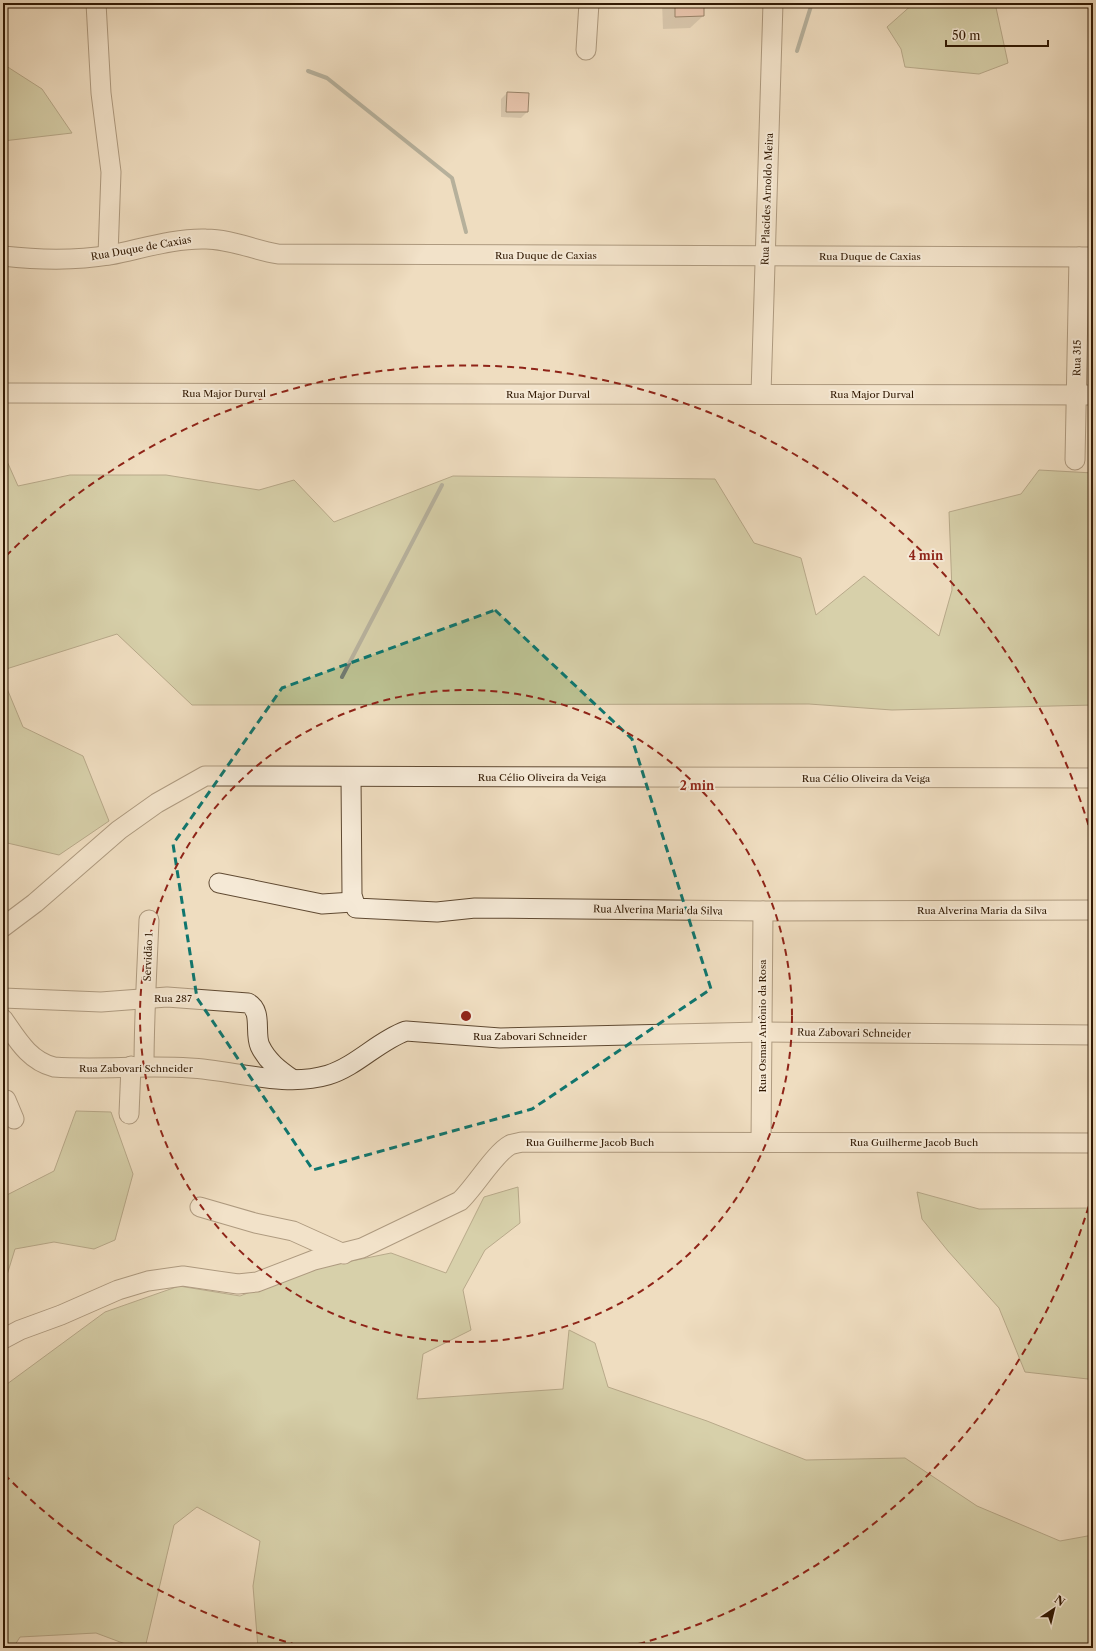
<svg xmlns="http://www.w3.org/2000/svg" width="1096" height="1651" viewBox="0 0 1096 1651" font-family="'Libre Caslon Text',serif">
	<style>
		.green { fill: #bbc091; stroke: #766c4a }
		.shadow { fill: #0003 }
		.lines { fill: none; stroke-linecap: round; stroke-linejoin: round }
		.stream { stroke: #717a70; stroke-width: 4 }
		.building { fill: #e3ac99; stroke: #311903 }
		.minor-casing { stroke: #604a32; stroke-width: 21 }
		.minor { stroke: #f5e9d6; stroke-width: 19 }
		.marked { fill: none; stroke: #0f766e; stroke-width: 3; stroke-dasharray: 8 5; stroke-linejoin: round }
		.ring { fill: none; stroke: #8f2418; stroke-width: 2; stroke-dasharray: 7 5 }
		.labels { text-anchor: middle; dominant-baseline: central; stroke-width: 4; stroke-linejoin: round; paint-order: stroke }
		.street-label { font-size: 10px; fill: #311903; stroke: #f5e9d6 }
		.centre { fill: #8f2418; stroke: #f5e9d6; stroke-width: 2 }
		.ring-label { font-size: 12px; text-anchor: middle; font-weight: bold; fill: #8f2418; stroke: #f5e9d6; stroke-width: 4; stroke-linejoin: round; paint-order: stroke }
	</style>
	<rect width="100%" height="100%" fill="#efddc0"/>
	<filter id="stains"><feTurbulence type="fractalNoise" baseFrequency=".005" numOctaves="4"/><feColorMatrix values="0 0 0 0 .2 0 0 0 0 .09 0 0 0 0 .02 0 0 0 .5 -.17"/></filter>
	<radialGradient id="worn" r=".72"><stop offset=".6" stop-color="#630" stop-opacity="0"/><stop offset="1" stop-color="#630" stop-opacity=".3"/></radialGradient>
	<g class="green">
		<path d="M914,3H995L1008,63L979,74L905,67L901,49L887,27Z"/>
		<path d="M3,64L42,89L72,133L3,141Z"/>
		<path d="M6,459L18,486L70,475H166L259,490L294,480L334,522L453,476L715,479L754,543L801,558L816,615L864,576L939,636L952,590L949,512L1021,494L1039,470L1093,473V705L892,710L809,704L192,705L117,634L3,670V461Z"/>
		<path d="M3,679L23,727L83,756L109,821L59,855L3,842Z"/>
		<path d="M76,1111L111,1112L133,1174L115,1240L94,1249L54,1242L15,1249L3,1288V1197L54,1171Z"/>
		<path d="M518,1187L520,1223L485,1250L463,1290L471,1330L423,1354L417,1399L563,1389L569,1330L595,1343L608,1387L707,1421L806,1460L905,1458L977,1506L1060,1541L1093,1535V1648H258L253,1586L260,1541L197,1507L174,1525L145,1648H136L96,1633L20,1637L13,1648H3V1387L105,1312L179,1286L240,1296L307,1270L391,1253L446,1273L484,1197Z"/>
		<path d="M917,1192L979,1209L1093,1208V1374L1088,1379L1025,1372L999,1308L948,1251L922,1219Z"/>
	</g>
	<g class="shadow">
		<path d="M662,3H703V16L690,28L663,29Z"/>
		<path d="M507,93L528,94L527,112L521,118L501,117V99Z"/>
	</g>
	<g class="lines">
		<g class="stream">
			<path d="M797,51L812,3"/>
			<path d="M308,71L327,78L452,178L466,232"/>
			<path d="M342,677L442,485"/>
		</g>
	</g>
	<g class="building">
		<path d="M675,3H704V16L675,17Z"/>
		<path d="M507,92L529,93L528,112H506Z"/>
	</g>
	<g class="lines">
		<defs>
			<g id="minor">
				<path d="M96,3L101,93L111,172L108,255"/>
				<path d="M586,50L589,3"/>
				<path d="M3,256C39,260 74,261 110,255C141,249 174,238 206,239C230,239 254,250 278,254L1093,257"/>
				<path d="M3,393L1093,395"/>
				<path d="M761,394L773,3"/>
				<path d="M1075,460L1079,257"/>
				<path d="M351,777L352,895L356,908L437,912L475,908L763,911L1093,910"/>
				<path d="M219,883L322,904L353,902"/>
				<path d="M3,927L35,903L119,830L157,803L205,776L1093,778"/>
				<path d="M3,998L101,1002L167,997L248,1003C263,1011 254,1033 260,1046C267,1061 279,1070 292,1079"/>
				<path d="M3,1019C17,1039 29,1061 54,1067C99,1070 144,1065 190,1068C233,1070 285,1088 328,1075C357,1066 378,1041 406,1031L500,1038L762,1032L1093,1035"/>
				<path d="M144,1066C144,1017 147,969 149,920"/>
				<path d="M3,1100H6L14,1119"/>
				<path d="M129,1114L131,1066"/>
				<path d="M761,1142L763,911"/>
				<path d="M200,1207L255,1223L293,1231L344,1254"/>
				<path d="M3,1339L20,1330L61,1315L118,1290L148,1281L183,1276L238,1284L257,1282L314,1260L362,1248L460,1201C474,1188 495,1153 510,1145C514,1143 518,1143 522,1142L1093,1143"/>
			</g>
		</defs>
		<use href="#minor" class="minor-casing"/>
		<use href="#minor" class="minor"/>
	</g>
	<path d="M0 0H1096V1651H0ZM495,610L632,739L711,989L532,1109L313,1170L197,998L173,844L282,688Z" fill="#efddc0" fill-opacity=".55" fill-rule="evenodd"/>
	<path class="marked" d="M495,610L632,739L711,989L532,1109L313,1170L197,998L173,844L282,688Z"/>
	<g class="ring">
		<circle cx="466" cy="1016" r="326"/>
		<path d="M1092 1195A651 651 0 0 1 623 1648M309 1648A651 651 0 0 1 6 1476M6 556A651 651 0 0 1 1092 837"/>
	</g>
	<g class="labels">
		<g class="street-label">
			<text transform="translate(767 199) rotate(-88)">Rua Placides Arnoldo Meira</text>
			<text transform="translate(141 248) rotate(-10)">Rua Duque de Caxias</text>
			<text x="546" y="255">Rua Duque de Caxias</text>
			<text x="870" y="256">Rua Duque de Caxias</text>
			<text transform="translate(1077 358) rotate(-89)">Rua 315</text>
			<text x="224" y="393">Rua Major Durval</text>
			<text x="548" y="394">Rua Major Durval</text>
			<text x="872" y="394">Rua Major Durval</text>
			<text x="542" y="777">Rua Célio Oliveira da Veiga</text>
			<text x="866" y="778">Rua Célio Oliveira da Veiga</text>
			<text transform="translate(658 910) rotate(1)">Rua Alverina Maria da Silva</text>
			<text x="982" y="910">Rua Alverina Maria da Silva</text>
			<text transform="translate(148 957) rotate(-88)">Servidão 1</text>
			<text x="173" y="998">Rua 287</text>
			<text transform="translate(762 1026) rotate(-90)">Rua Osmar Antônio da Rosa</text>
			<text transform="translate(854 1033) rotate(1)">Rua Zabovari Schneider</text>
			<text x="530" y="1036">Rua Zabovari Schneider</text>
			<text x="136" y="1068">Rua Zabovari Schneider</text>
			<text x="590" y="1142">Rua Guilherme Jacob Buch</text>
			<text x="914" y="1142">Rua Guilherme Jacob Buch</text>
		</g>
	</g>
	<circle cx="466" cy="1016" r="6" class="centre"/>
	<g class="ring-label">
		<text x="926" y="560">4 min</text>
		<text x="697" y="790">2 min</text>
	</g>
	<rect width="1096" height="1651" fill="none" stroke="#efddc0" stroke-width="16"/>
	<rect x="4" y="4" width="1088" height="1643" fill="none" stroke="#311903" stroke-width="2"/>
	<rect x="8" y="8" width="1080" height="1635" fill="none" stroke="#311903"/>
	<g transform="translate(1054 1609) rotate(35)" stroke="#f5e9d6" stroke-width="3" paint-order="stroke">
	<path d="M0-3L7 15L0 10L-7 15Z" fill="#311903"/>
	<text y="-6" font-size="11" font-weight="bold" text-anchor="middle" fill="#311903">N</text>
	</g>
	<path d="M946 40v6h102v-6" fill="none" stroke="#311903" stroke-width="2"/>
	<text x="952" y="40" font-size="12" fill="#311903" stroke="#f5e9d6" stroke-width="3" paint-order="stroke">50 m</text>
	<rect width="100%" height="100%" filter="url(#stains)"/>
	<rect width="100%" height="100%" fill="url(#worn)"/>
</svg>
